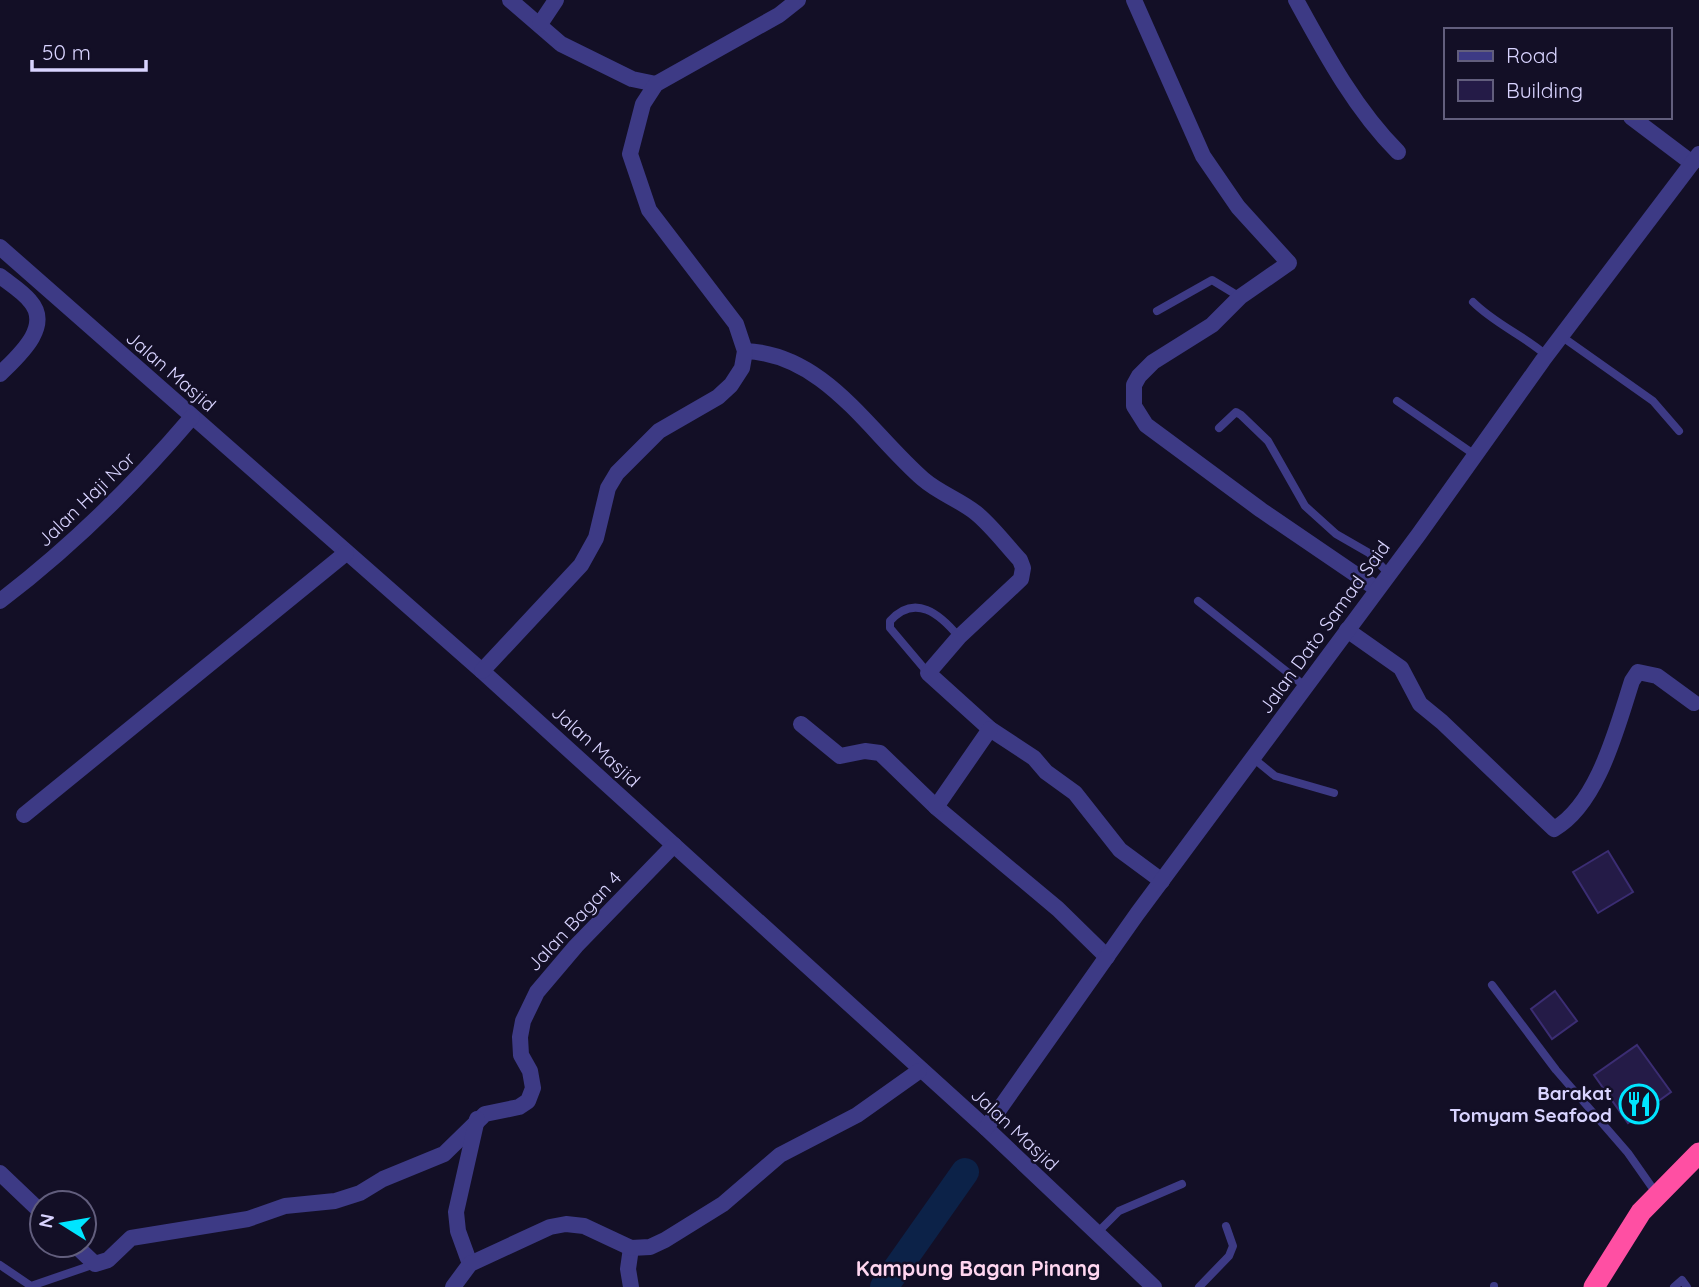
<svg xmlns="http://www.w3.org/2000/svg" width="1699" height="1287" viewBox="0 0 1699 1287" font-family="Quicksand,sans-serif">
	<style>
		.lines { fill: none; stroke-linecap: round; stroke-linejoin: round }
		.river { stroke: #0c2248; stroke-width: 28 }
		.building { fill: #241b47; stroke: #3b2d73; stroke-width: 2 }
		.lane { stroke: #3d3a85; stroke-width: 8 }
		.street { stroke: #3d3a85; stroke-width: 16 }
		.highway { stroke: #ff4fa3; stroke-width: 21 }
		.labels { text-anchor: middle; dominant-baseline: central; stroke-width: 5; stroke-linejoin: round; paint-order: stroke }
		.street-label { font-size: 19px; fill: #d9d4ff; stroke: #130f26 }
		.poi-label { font-size: 19px; font-weight: bold; fill: #d9d4ff; stroke: #130f26; text-anchor: end }
		.neighbourhood-label { font-size: 21px; font-weight: bold; fill: #ffd6f0; stroke: #130f26 }
	</style>
	<rect width="100%" height="100%" fill="#130f26"/>
	<g class="lines">
		<path class="river" d="M884,1287L965,1172"/>
	</g>
	<g class="building">
		<path d="M1608,851L1633,892L1598,913L1573,872Z"/>
		<path d="M1555,991L1577,1021L1552,1039L1531,1009Z"/>
		<path d="M1637,1045L1671,1092L1628,1123L1594,1075Z"/>
	</g>
	<g class="lines">
		<g class="lane">
			<path d="M1473,302C1495,324 1523,335 1546,355"/>
			<path d="M1157,311L1212,280L1240,297"/>
			<path d="M1561,336L1653,401L1679,431"/>
			<path d="M1397,401L1475,455"/>
			<path d="M1219,428L1236,412L1241,415L1268,441L1305,506L1336,534L1369,553L1389,574"/>
			<path d="M1198,601L1306,687"/>
			<path d="M928,673L890,628V621C915,593 940,614 959,637"/>
			<path d="M1253,758L1275,776L1334,793"/>
			<path d="M1492,985L1556,1070L1628,1153L1656,1193"/>
			<path d="M1096,1234L1119,1211L1182,1184"/>
			<path d="M0,1265L31,1286L95,1264"/>
			<path d="M1494,1286V1287"/>
			<path d="M1199,1287L1229,1256L1233,1246L1226,1226"/>
			<path d="M1674,1287L1682,1280L1687,1287"/>
		</g>
		<g class="street">
			<path d="M510,0L561,44L632,79L656,84"/>
			<path d="M1134,0L1203,156L1238,207L1289,263L1240,297L1212,325L1153,362L1139,376L1134,385V406L1146,425L1261,510L1377,589"/>
			<path d="M1296,0C1325,53 1355,109 1398,152"/>
			<path d="M540,24L556,0"/>
			<path d="M1631,117L1692,163"/>
			<path d="M0,247L482,671L986,1128L1154,1287"/>
			<path d="M0,276C10,284 22,291 30,301C53,327 17,357 0,374"/>
			<path d="M745,351C825,354 869,432 923,479C939,493 960,500 976,513C992,526 1006,545 1020,560L1023,568L1021,579L959,637L928,673L990,729L1034,758L1046,772L1075,793L1120,850L1162,881"/>
			<path d="M0,601C71,547 134,485 192,417"/>
			<path d="M1347,630L1401,668L1420,704L1442,722L1554,829C1598,804 1617,727 1632,681L1638,672L1657,676L1694,703"/>
			<path d="M482,671L581,565L596,538L608,488L617,473L659,431L718,397L731,385L742,368L745,351L736,324L649,210L630,154L643,104L656,84L779,15L798,0"/>
			<path d="M801,724L840,756L865,751L880,753L936,807L1058,909L1107,957"/>
			<path d="M936,807L990,729"/>
			<path d="M24,815L346,553"/>
			<path d="M986,1128L1137,914L1419,534L1543,360L1699,154"/>
			<path d="M0,1173L42,1213"/>
			<path d="M75,1245L95,1264L108,1260L131,1238L248,1219L285,1206L335,1201L360,1193L383,1179L444,1154L485,1114L519,1107L528,1101L533,1088L530,1071L521,1055L520,1037L523,1021L537,992L576,946L674,845"/>
			<path d="M631,1248L628,1269L631,1287"/>
			<path d="M470,1264L458,1231L456,1212L477,1119"/>
			<path d="M453,1287L470,1264L550,1227L566,1224L584,1226L631,1248L650,1247L665,1240L723,1204L780,1155L857,1115L919,1071"/>
		</g>
		<path class="highway" d="M1594,1287L1641,1212L1699,1153"/>
	</g>
	<defs>
		<symbol id="restaurant-ring" viewBox="-11 -11 22 22"><circle r="9.5" fill="#130f26" stroke="#00e5ff" stroke-width="1.5"/><path d="M-5-6h1v4h1v-4h1v4h1v-4h1v5L-1.5 .5V6h-2V.5L-5-1ZM5-6V6H3V1.5H1.5Q1.5-4 5-6Z" fill="#00e5ff"/></symbol>
	</defs>
	<g fill-rule="evenodd">
		<use href="#restaurant-ring" x="1617" y="1082" width="44" height="44"/>
	</g>
	<g class="labels">
		<g class="street-label">
			<text transform="translate(171 371) rotate(41)">Jalan Masjid</text>
			<text transform="translate(86 499) rotate(-44)">Jalan Haji Nor</text>
			<text transform="translate(1324 627) rotate(-54)">Jalan Dato Samad Said</text>
			<text transform="translate(596 746) rotate(42)">Jalan Masjid</text>
			<text transform="translate(574 921) rotate(-47)">Jalan Bagan 4</text>
			<text transform="translate(1015 1129) rotate(43)">Jalan Masjid</text>
		</g>
		<g class="poi-label">
			<text x="1612" y="1093">Barakat<tspan x="1612" dy="22">Tomyam Seafood</tspan></text>
		</g>
		<g class="neighbourhood-label">
			<text x="978" y="1268">Kampung Bagan Pinang</text>
		</g>
	</g>
	<rect x="1444" y="28" width="228" height="91" fill="#130f26" stroke="#625e7d" stroke-width="2"/>
	<rect x="1458" y="51" width="35" height="10" fill="#3d3a85" stroke="#625e7d" stroke-width="2"/>
	<text x="1506" y="63" font-size="21" fill="#d9d4ff">Road</text>
	<rect x="1458" y="80" width="35" height="21" fill="#241b47" stroke="#625e7d" stroke-width="2"/>
	<text x="1506" y="98" font-size="21" fill="#d9d4ff">Building</text>
	<g transform="translate(63 1224) rotate(281)"><circle r="33" fill="#130f26" stroke="#625e7d" stroke-width="2"/>
	<path d="M0-5L12 26L0 18L-12 26Z" fill="#00e5ff"/>
	<text y="-10" font-size="19" font-weight="bold" text-anchor="middle" fill="#d9d4ff">N</text>
	</g>
	<path d="M32 60v10h114v-10" fill="none" stroke="#d9d4ff" stroke-width="3.5"/>
	<text x="42" y="60" font-size="21" fill="#d9d4ff" stroke="#130f26" stroke-width="5" paint-order="stroke">50 m</text>
</svg>
